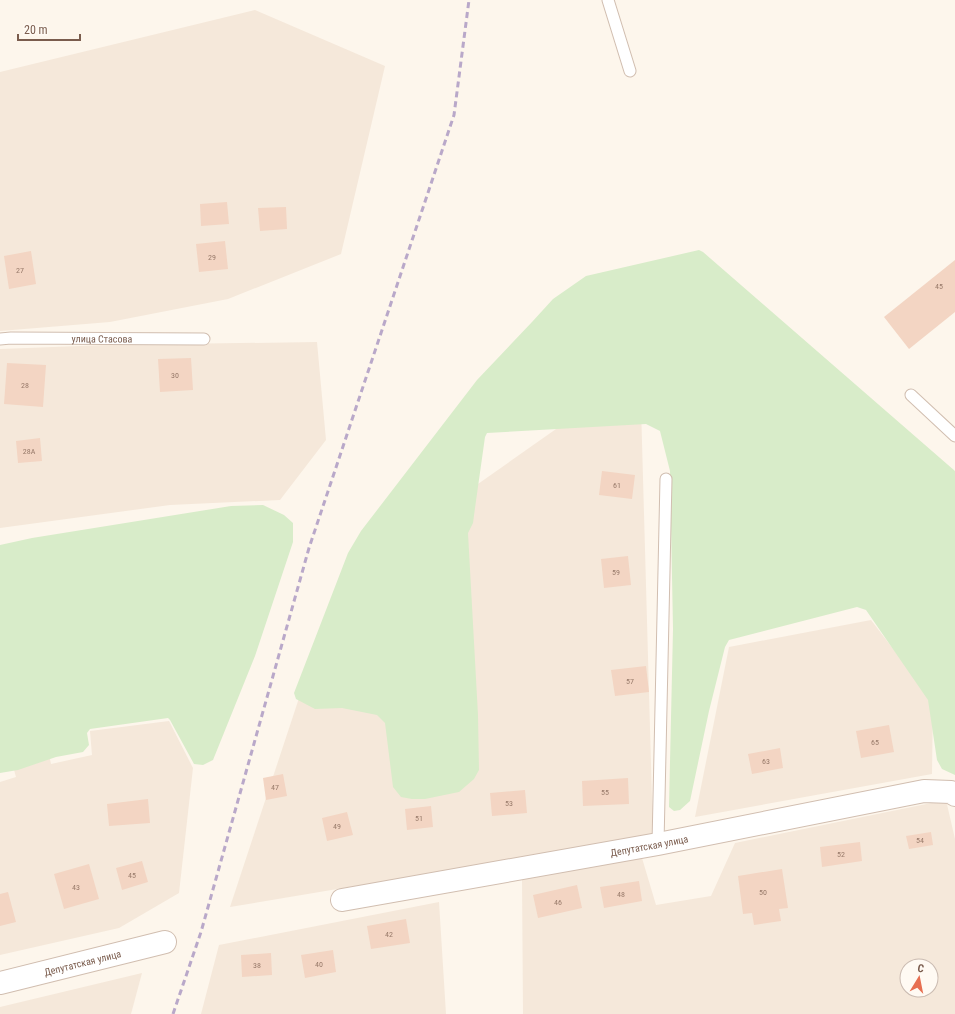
<svg xmlns="http://www.w3.org/2000/svg" width="955" height="1014" viewBox="0 0 955 1014" font-family="'Roboto Condensed',sans-serif">
	<style>
		.residential { fill: #f5e8da; fill-rule: evenodd }
		.green { fill: #d8ecc9 }
		.building { fill: #f3d5c3 }
		.lines { fill: none; stroke-linecap: round; stroke-linejoin: round }
		.service-casing { stroke: #d1beb0; stroke-width: 13 }
		.minor-casing { stroke: #d1beb0; stroke-width: 24 }
		.service { stroke: #fff; stroke-width: 11 }
		.minor { stroke: #fff; stroke-width: 22 }
		.rail { stroke: #b9a8c9; stroke-width: 3; stroke-dasharray: 6 4; stroke-linecap: butt }
		.labels { text-anchor: middle; dominant-baseline: central; stroke-width: 3.5; stroke-linejoin: round; paint-order: stroke }
		.number-label { font-size: 8px; fill: #987a6a }
		.street-label { font-size: 10px; fill: #7a5c4d; stroke: #fffaf3 }
	</style>
	<rect width="100%" height="100%" fill="#fdf6ec"/>
	<g class="residential">
		<path d="M255,10L385,66L341,254L228,299L110,322L0,331V72Z"/>
		<path d="M317,342L326,440L280,500L170,505L0,528V349L107,345Z"/>
		<path d="M640,370L653,836L230,907L337,583Z"/>
		<path d="M871,620L933,701L932,774L695,817L729,647Z"/>
		<path d="M42,721L51,764L92,755L90,731L169,721L193,768L179,893L119,928L0,955V782L16,777L3,730Z"/>
		<path d="M946,800L955,839V1014H523L522,879L642,858L656,905L711,896L735,843ZM907,966H931V990H907Z"/>
		<path d="M439,902L446,1014H201L219,945Z"/>
		<path d="M142,973L131,1014H0V1007Z"/>
	</g>
	<g class="green">
		<path d="M699,250L703,252L955,471V775L942,769L937,760L928,700L866,610L857,607L729,640L725,647L709,711L690,801L680,810L674,811L669,807L673,629L670,471L660,431L646,424L487,433L485,437L475,508L473,523L468,533L478,715L479,770L474,779L459,792L425,799H412L401,797L393,787L385,723L377,715L342,708L315,709L296,699L294,693L348,553L361,531L477,380L532,322L553,299L586,276Z"/>
		<path d="M263,505L284,515L293,523V542L255,656L213,760L203,765L194,764L170,720L168,718L90,729L87,733L89,745L83,752L56,757L18,770L0,773V545L32,538L231,506Z"/>
	</g>
	<g class="building">
		<path d="M227,202L229,224L201,226L200,204Z"/>
		<path d="M286,207L287,229L260,231L258,208Z"/>
		<path d="M225,241L228,269L199,272L196,244Z"/>
		<path d="M31,251L36,284L9,289L4,256Z"/>
		<path d="M955,260V312L909,349L884,317Z"/>
		<path d="M191,358L193,390L160,392L158,359Z"/>
		<path d="M7,363L46,365L43,407L4,404Z"/>
		<path d="M40,438L42,461L18,463L16,441Z"/>
		<path d="M602,471L635,475L632,499L599,495Z"/>
		<path d="M628,556L631,585L604,588L601,559Z"/>
		<path d="M646,666L649,692L615,696L611,670Z"/>
		<path d="M889,725L894,752L861,758L856,731Z"/>
		<path d="M780,748L783,768L752,774L748,754Z"/>
		<path d="M283,774L287,796L266,800L263,778Z"/>
		<path d="M628,778L629,804L583,806L582,781Z"/>
		<path d="M525,790L527,813L492,816L490,793Z"/>
		<path d="M148,799L150,823L109,826L107,804Z"/>
		<path d="M431,806L433,827L407,830L405,809Z"/>
		<path d="M347,812L353,835L327,841L322,818Z"/>
		<path d="M931,832L933,845L909,849L906,836Z"/>
		<path d="M860,842L862,861L822,867L820,847Z"/>
		<path d="M142,861L148,882L122,890L116,868Z"/>
		<path d="M89,864L99,899L64,909L54,874Z"/>
		<path d="M782,869L788,908L779,909L781,921L754,925L752,913L743,914L738,876Z"/>
		<path d="M639,881L642,901L604,908L600,887Z"/>
		<path d="M577,885L582,908L538,918L533,895Z"/>
		<path d="M8,892L16,922L0,926V894Z"/>
		<path d="M406,919L410,943L371,949L367,926Z"/>
		<path d="M333,950L336,972L305,978L301,955Z"/>
		<path d="M271,953L272,975L242,977L241,955Z"/>
	</g>
	<g class="lines">
		<defs>
			<g id="service">
				<path d="M608,0L630,71"/>
				<path id="s1" d="M0,339L11,338L204,339"/>
				<path d="M911,395L955,436"/>
				<path d="M658,844L666,479"/>
			</g>
			<g id="minor">
				<path id="s2" d="M342,900L658,844L924,791L951,792L955,795"/>
				<path id="s3" d="M0,983L165,942"/>
			</g>
		</defs>
		<use href="#service" class="service-casing"/>
		<use href="#minor" class="minor-casing"/>
		<use href="#service" class="service"/>
		<use href="#minor" class="minor"/>
		<path class="rail" d="M173,1014L201,932L309,548L454,115L469,0"/>
	</g>
	<g class="labels">
		<g class="number-label">
			<text x="212" y="257">29</text>
			<text x="20" y="270">27</text>
			<text x="939" y="286">45</text>
			<text x="175" y="375">30</text>
			<text x="25" y="385">28</text>
			<text x="29" y="451">28А</text>
			<text x="617" y="485">61</text>
			<text x="616" y="572">59</text>
			<text x="630" y="681">57</text>
			<text x="875" y="742">65</text>
			<text x="766" y="761">63</text>
			<text x="275" y="787">47</text>
			<text x="605" y="792">55</text>
			<text x="509" y="803">53</text>
			<text x="419" y="818">51</text>
			<text x="337" y="826">49</text>
			<text x="920" y="840">54</text>
			<text x="841" y="854">52</text>
			<text x="132" y="875">45</text>
			<text x="76" y="887">43</text>
			<text x="763" y="892">50</text>
			<text x="621" y="894">48</text>
			<text x="558" y="902">46</text>
			<text x="389" y="934">42</text>
			<text x="319" y="964">40</text>
			<text x="257" y="965">38</text>
		</g>
		<g class="street-label">
			<text stroke="none"><textPath href="#s1" startOffset="102">улица Стасова</textPath></text>
			<text stroke="none"><textPath href="#s2" startOffset="312">Депутатская улица</textPath></text>
			<text stroke="none"><textPath href="#s3" startOffset="85">Депутатская улица</textPath></text>
		</g>
	</g>
	<g transform="translate(919 978) rotate(10)"><circle r="19" fill="#fffaf3" stroke="#cabbb1"/>
	<path d="M0-3L7 15L0 10L-7 15Z" fill="#e76f51"/>
	<text y="-6" font-size="11" font-weight="bold" text-anchor="middle" fill="#7a5c4d">С</text>
	</g>
	<path d="M18 34v6h62v-6" fill="none" stroke="#7a5c4d" stroke-width="2"/>
	<text x="24" y="34" font-size="12" fill="#7a5c4d" stroke="#fffaf3" stroke-width="3" paint-order="stroke">20 m</text>
</svg>
